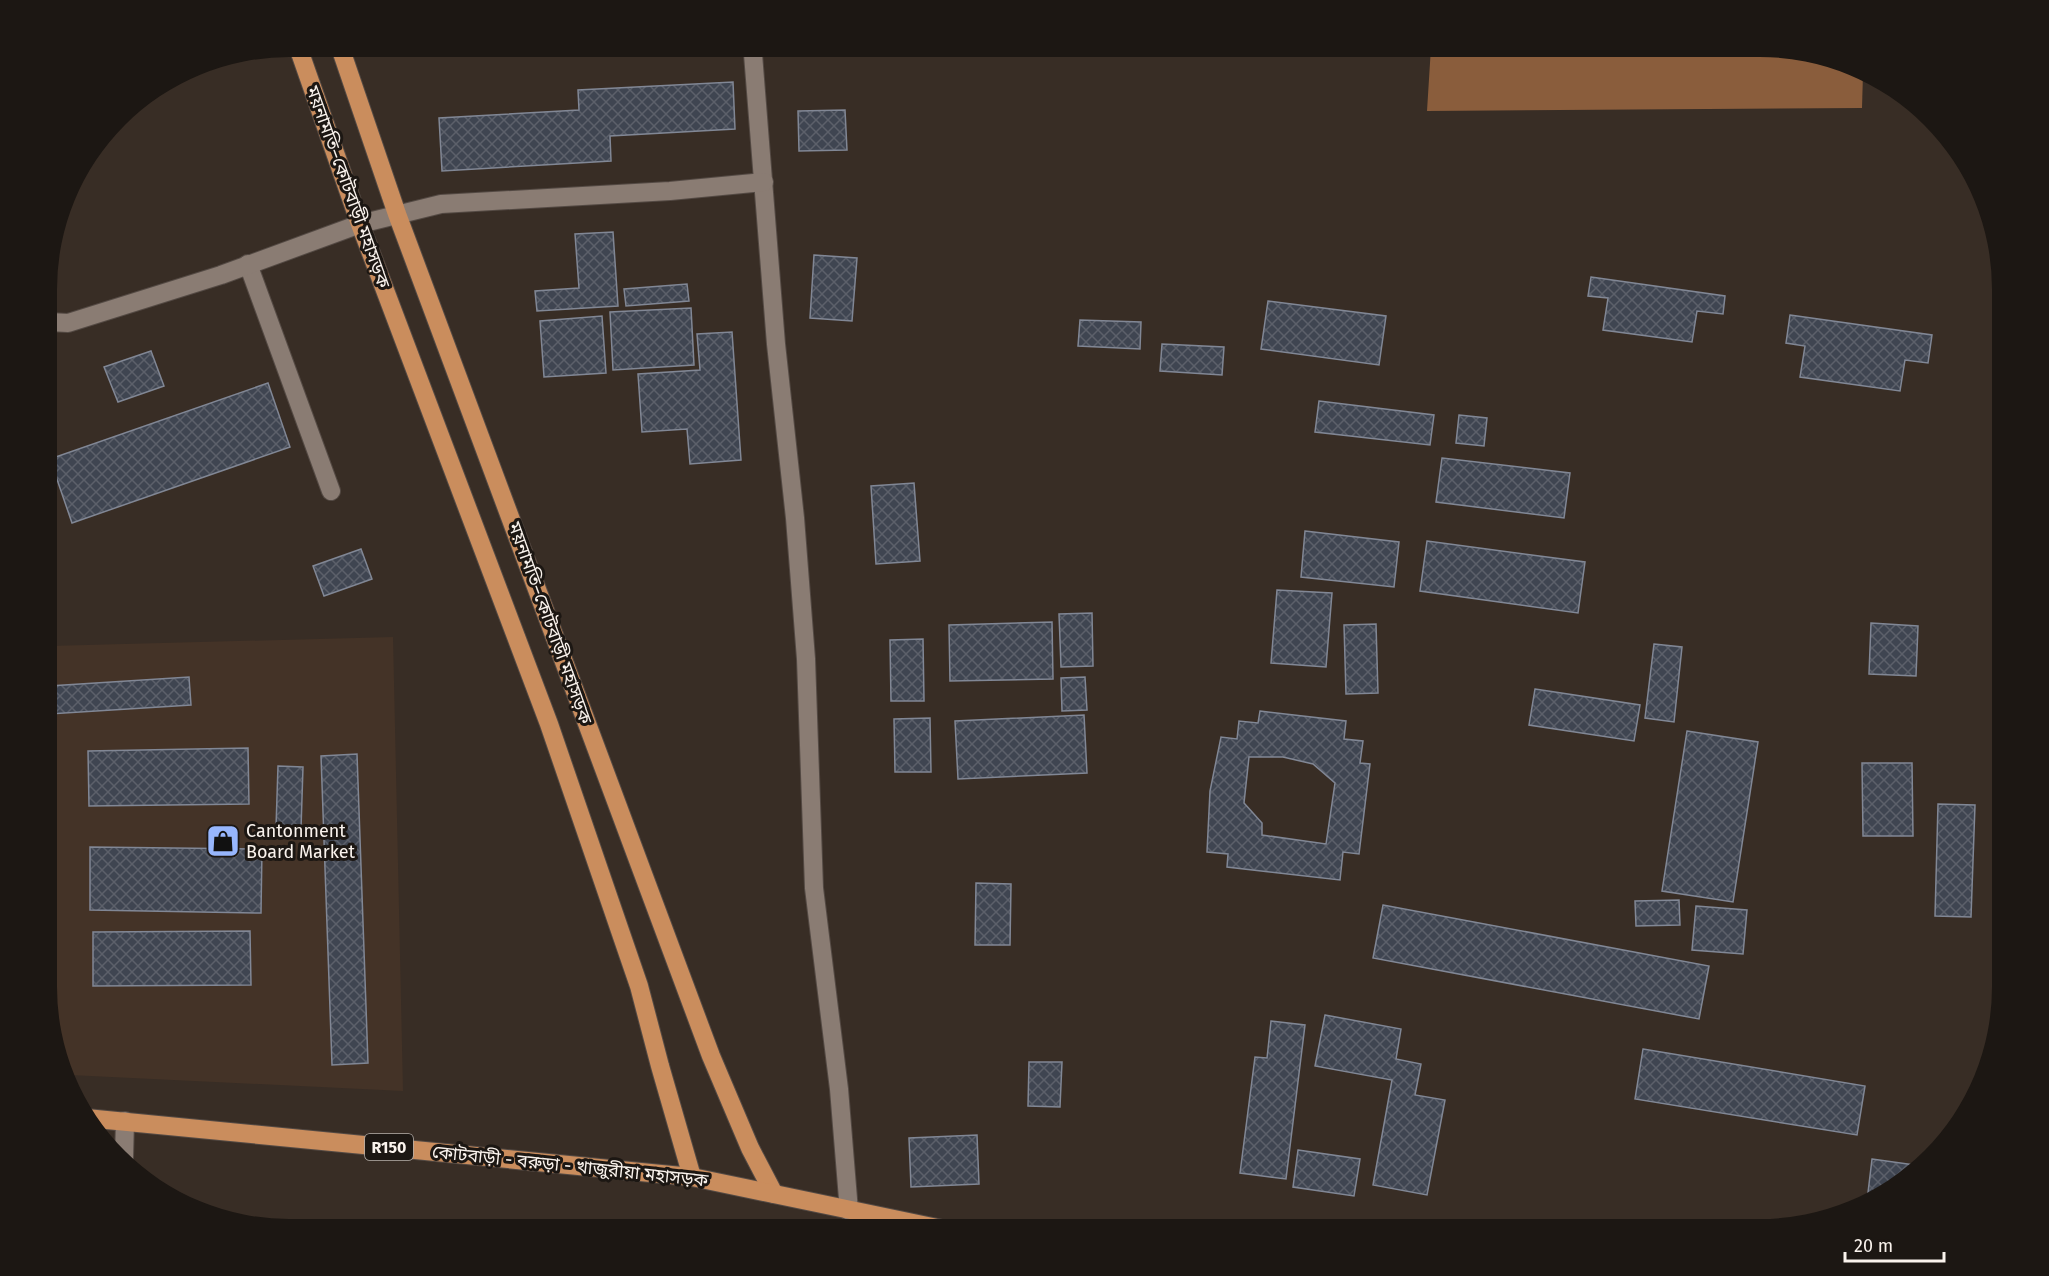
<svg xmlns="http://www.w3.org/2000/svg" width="2049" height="1276" viewBox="0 0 2049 1276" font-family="'Fira Sans','Noto Sans Bengali',sans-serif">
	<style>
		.built { fill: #443327 }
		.water { fill: #8a5d3c }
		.building { fill: url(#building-cross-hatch); stroke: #818795; stroke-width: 1.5; fill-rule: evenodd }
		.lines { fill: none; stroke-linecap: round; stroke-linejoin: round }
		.minor-casing { stroke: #544a44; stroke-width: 20 }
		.major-casing { stroke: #544a44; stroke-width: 20 }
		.minor { stroke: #8a7c73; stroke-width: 18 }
		.major { stroke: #ca8d5d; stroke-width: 18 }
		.labels { text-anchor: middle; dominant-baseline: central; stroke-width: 6; stroke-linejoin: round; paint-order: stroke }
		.shield { fill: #1c1713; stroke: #b7b1ac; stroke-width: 1.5 }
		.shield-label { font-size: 16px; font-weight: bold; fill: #faf3ed }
		.street-label { font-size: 18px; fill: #faf3ed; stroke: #1c1713 }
		.poi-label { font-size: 18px; fill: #faf3ed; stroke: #1c1713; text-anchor: start }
	</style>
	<defs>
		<pattern id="building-cross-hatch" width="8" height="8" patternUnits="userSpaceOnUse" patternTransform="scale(1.5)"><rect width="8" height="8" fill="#3f4551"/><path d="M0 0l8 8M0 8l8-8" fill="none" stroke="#5c606a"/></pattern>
	</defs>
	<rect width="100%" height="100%" fill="#382d25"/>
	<path class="built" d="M393,637L403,1091L70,1075L49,1018V646Z"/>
	<path class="water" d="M1431,47H1760L1823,55L1863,73L1862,108L1427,111Z"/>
	<g class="building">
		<path d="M1139,47H1170L1169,53L1138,52Z"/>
		<path d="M733,82L735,129L610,136L611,161L442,171L439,118L579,110L578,90Z"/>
		<path d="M845,110L847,150L799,151L798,111Z"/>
		<path d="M613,232L618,306L537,311L535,291L579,288L575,234Z"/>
		<path d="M814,255L857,258L852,321L810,318Z"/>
		<path d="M1591,277L1725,296L1723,314L1697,311L1692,342L1603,330L1608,298L1588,296Z"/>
		<path d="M687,284L689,301L626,306L624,289Z"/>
		<path d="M1268,301L1386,316L1379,365L1261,349Z"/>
		<path d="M691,308L694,365L613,370L610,312Z"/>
		<path d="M1790,315L1932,335L1928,363L1905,360L1900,391L1800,377L1805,346L1786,343Z"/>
		<path d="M602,316L606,373L544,377L540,321Z"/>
		<path d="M1080,320L1141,322L1140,349L1078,346Z"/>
		<path d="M732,332L741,460L690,464L687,429L642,432L638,374L700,370L697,334Z"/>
		<path d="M1162,344L1224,347L1222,375L1160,371Z"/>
		<path d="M151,351L164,386L118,402L104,367Z"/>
		<path d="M268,383L290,447L72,523L50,459Z"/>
		<path d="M1319,401L1434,415L1430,445L1315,432Z"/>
		<path d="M1459,415L1487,418L1484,446L1456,443Z"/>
		<path d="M1442,458L1570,473L1564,518L1436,502Z"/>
		<path d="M914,483L920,561L876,564L871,486Z"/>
		<path d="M1305,531L1399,542L1394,587L1301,577Z"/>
		<path d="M1427,541L1585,562L1578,613L1420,591Z"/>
		<path d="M49,547L55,563L49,566Z"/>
		<path d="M361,549L372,579L324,596L313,566Z"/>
		<path d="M1277,590L1332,593L1326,667L1271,663Z"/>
		<path d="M1092,613L1093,666L1061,667L1059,614Z"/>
		<path d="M1052,622L1053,679L950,681L949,625Z"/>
		<path d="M1871,623L1918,626L1916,676L1869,674Z"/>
		<path d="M1376,624L1378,693L1346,694L1344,625Z"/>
		<path d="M923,639L924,701H891L890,640Z"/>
		<path d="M1654,644L1682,647L1674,722L1645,718Z"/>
		<path d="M189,677L191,705L49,714V686Z"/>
		<path d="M1085,677L1087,710L1062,711L1061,678Z"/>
		<path d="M1535,689L1640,705L1634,741L1529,725Z"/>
		<path d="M1260,711L1346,721L1344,739L1363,741L1360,763L1370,764L1359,854L1343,852L1340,880L1227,867L1228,854L1207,852L1210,791L1221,737L1237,739L1239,721L1258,723ZM1249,757H1283L1313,764L1335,783L1326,844L1262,835V823L1244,803Z"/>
		<path d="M1084,715L1087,773L958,779L955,721Z"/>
		<path d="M930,718L931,772H895L894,719Z"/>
		<path d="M1687,731L1758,742L1733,902L1662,891Z"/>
		<path d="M248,748L249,804L89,806L88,751Z"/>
		<path d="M357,754L368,1063L332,1065L321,756Z"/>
		<path d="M1862,763H1912L1913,836H1863Z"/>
		<path d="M278,766L303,767L301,829L276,827Z"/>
		<path d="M1938,804L1975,805L1971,917L1935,916Z"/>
		<path d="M90,847L262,849L261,913L90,910Z"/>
		<path d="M976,883L1011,884L1010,945H975Z"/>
		<path d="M1679,900L1680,925L1636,926L1635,901Z"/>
		<path d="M1383,905L1709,966L1699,1019L1373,958Z"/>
		<path d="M1696,906L1747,910L1743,954L1692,950Z"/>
		<path d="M250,931L251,985L93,986V932Z"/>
		<path d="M1325,1015L1401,1029L1396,1059L1421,1064L1415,1095L1445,1100L1427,1195L1373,1185L1392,1080L1315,1066Z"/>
		<path d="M1271,1021L1305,1025L1286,1179L1240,1173L1255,1057L1267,1058Z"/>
		<path d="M1643,1049L1865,1086L1857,1135L1635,1099Z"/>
		<path d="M1029,1062H1062L1060,1107L1028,1106Z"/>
		<path d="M977,1135L979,1184L911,1187L909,1138Z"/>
		<path d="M1298,1150L1360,1159L1354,1196L1293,1187Z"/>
		<path d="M1872,1159L1915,1165L1881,1197L1867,1201Z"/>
	</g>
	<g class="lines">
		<defs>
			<g id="minor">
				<path d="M755,47L753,54L776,344L795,518L806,659L814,888L839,1089L849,1211"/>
				<path d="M248,264L331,491"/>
				<path d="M49,322L68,323L221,275L360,224L441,204L670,191L764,182"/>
				<path d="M124,1158L125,1121"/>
			</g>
			<g id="major">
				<path d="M298,47L360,224L549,724L639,986L660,1066L692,1177"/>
				<path d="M340,47L397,214L711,1056L750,1148L774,1194"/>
				<path d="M86,1118L692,1177L942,1229"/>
			</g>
		</defs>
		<use href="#minor" class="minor-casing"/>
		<use href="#major" class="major-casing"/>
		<use href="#minor" class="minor"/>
		<use href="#major" class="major"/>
	</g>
	<defs>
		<symbol id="shop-square" viewBox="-11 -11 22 22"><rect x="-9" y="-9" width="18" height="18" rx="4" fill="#97b6fd" stroke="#1c1713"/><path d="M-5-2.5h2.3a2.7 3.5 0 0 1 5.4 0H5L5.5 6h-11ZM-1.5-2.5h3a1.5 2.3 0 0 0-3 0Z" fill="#111"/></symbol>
	</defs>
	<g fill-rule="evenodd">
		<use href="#shop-square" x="204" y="822" width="38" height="38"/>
	</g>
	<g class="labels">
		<rect class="shield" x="365" y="1134" width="48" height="26" rx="4.5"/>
		<g class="shield-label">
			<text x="389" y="1147">R150</text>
		</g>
		<g class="street-label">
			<text transform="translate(348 187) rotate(70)">ময়নামতি–কোটবাড়ী মহাসড়ক</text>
			<text transform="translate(550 623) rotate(70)">ময়নামতি–কোটবাড়ী মহাসড়ক</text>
			<text transform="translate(570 1166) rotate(6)">কোটবাড়ী - বরুড়া - খাজুরীয়া মহাসড়ক</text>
		</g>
		<g class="poi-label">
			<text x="246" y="831">Cantonment<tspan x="246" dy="21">Board Market</tspan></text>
		</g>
	</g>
	<path d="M0 0H2049V1276H0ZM289 57H1760A232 232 0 0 1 1992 289V987A232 232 0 0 1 1760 1219H289A232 232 0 0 1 57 987V289A232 232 0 0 1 289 57Z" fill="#1c1713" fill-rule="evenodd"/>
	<path d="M1845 1252v9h99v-9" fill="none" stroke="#faf3ed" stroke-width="3"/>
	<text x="1854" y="1252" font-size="18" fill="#faf3ed" stroke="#1c1713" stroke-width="4.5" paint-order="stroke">20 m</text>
</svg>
